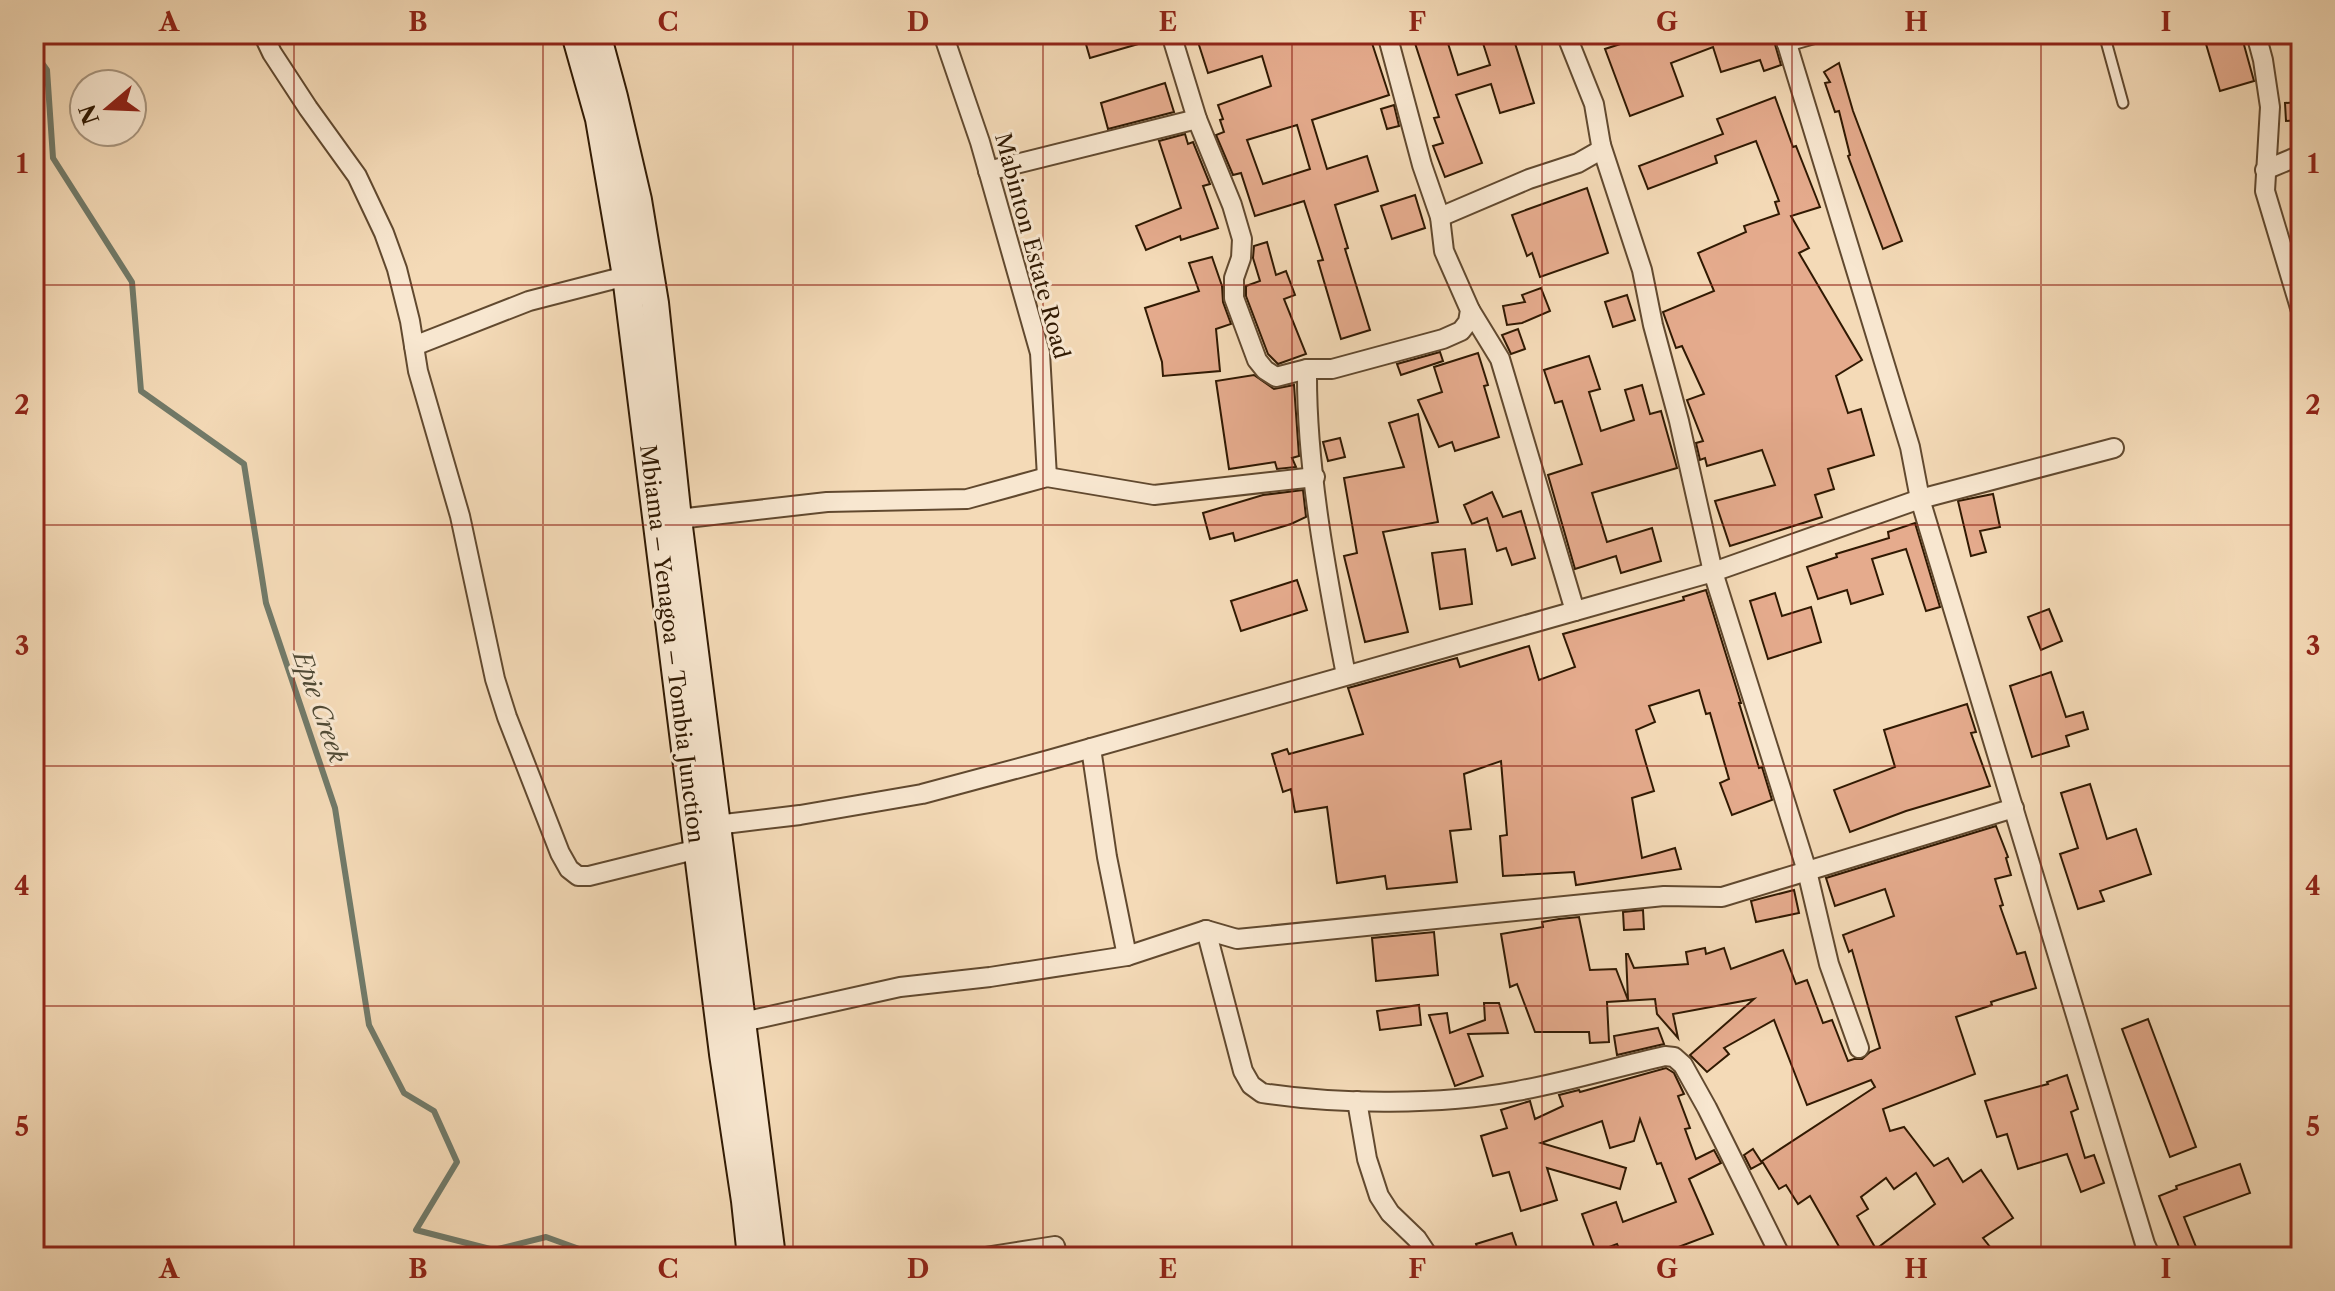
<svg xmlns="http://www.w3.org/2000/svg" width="2335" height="1291" viewBox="0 0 2335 1291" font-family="'Libre Caslon Text',serif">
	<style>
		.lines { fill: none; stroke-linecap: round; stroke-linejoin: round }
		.stream { stroke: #717a69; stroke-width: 6 }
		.building { fill: #e5ab8d; stroke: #301902; stroke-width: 2; fill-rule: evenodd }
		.lane-casing { stroke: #61492f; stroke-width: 13 }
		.street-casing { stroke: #61492f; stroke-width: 22 }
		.secondary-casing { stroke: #301902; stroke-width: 30 }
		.lane { stroke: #f8e7d0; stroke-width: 9 }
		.street { stroke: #f8e7d0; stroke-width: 18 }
		.secondary { stroke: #f8e7d0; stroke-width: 26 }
		.grid { fill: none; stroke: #8f2418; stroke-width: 2; stroke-opacity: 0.55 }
		.labels { text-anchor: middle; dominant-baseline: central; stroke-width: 6; stroke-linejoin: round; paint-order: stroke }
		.street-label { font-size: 22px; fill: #301902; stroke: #f8e7d0 }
		.water-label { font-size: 24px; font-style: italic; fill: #504a35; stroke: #f8e7d0 }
		.neatline { fill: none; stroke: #8f2418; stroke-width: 3 }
		.grid-label { font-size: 26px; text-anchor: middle; font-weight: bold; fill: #8f2418 }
	</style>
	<rect width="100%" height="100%" fill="#f4dab7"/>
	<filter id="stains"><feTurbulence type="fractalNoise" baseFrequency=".0025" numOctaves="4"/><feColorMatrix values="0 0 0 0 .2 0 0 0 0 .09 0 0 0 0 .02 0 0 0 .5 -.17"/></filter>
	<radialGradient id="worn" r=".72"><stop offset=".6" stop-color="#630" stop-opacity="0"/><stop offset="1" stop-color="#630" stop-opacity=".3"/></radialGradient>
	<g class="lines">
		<path class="stream" d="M34,52L47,70L53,158L132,282L141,391L244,464L266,603L335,808L369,1025L404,1093L434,1111L457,1162L416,1230L494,1250L546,1237L582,1250L578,1257"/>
	</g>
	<g class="building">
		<path d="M1083,34H1158L1159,38L1090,58Z"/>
		<path d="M1223,34H1369L1389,95L1312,120L1327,169L1367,156L1378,191L1335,205L1348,248L1345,249L1370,330L1341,339L1318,261L1323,260L1304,201L1255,216L1241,173L1233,175L1216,135L1224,132L1220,120L1223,119L1218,105L1271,86L1262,56L1208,73L1198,42ZM1297,125L1310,169L1263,184L1247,140Z"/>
		<path d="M1412,34H1445L1458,75L1490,65L1480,34H1512L1534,103L1500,113L1491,84L1456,95L1482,163L1445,177L1433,146L1443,143L1434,118L1439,117Z"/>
		<path d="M1651,34H1772L1781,65L1764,71L1760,60L1721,72L1713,47L1671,63L1683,96L1630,116L1605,49Z"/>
		<path d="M2203,34H2241L2254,81L2220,91Z"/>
		<path d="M1839,63L1853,111L1902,241L1883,249L1848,156L1850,155L1839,111L1835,112L1825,83L1830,82L1824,72Z"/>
		<path d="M1165,83L1174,112L1108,129L1101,103Z"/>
		<path d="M1775,97L1793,147L1796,146L1820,207L1791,216L1809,248L1799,253L1862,360L1836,376L1848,413L1861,409L1874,455L1828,469L1834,489L1815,495L1822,517L1730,546L1715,501L1775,485L1762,450L1707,466L1705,458L1700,460L1696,443L1703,441L1687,400L1704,394L1682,346L1676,348L1663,312L1714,291L1698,253L1746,232L1744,226L1779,214L1775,202L1779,201L1756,141L1715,156L1717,163L1648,189L1639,166L1723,134L1717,119Z"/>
		<path d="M2301,102V120L2286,121L2285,103Z"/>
		<path d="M1394,105L1399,126L1387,129L1381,109Z"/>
		<path d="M1185,134L1188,144L1193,142L1210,184L1203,186L1218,228L1181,240L1180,236L1146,250L1136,226L1181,208L1159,141Z"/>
		<path d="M1587,188L1608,253L1540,277L1532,253L1527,256L1512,215Z"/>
		<path d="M1415,195L1425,228L1392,239L1381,206Z"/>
		<path d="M1267,242L1276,275L1286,271L1295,295L1284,299L1306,354L1278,364L1268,354L1246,296V286L1260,281L1253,258L1254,246Z"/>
		<path d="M1212,257L1222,286L1223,302L1231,324L1216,329L1220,371L1163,376L1162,362L1145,308L1199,291L1189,263Z"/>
		<path d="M1541,288L1550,311L1522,323L1507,325L1503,306L1525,302L1522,295Z"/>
		<path d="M1627,295L1635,320L1613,327L1605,302Z"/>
		<path d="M1518,329L1525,349L1511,354L1502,335Z"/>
		<path d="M1440,352L1443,361L1401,375L1397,364Z"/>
		<path d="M1478,353L1488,385L1484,386L1499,437L1455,451L1452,442L1439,447L1418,400L1442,392L1434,367Z"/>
		<path d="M1589,356L1600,389L1589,392L1601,431L1634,420L1625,390L1642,385L1650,414L1661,411L1677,468L1592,493L1607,542L1652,528L1661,561L1621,573L1616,556L1575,569L1548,475L1582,464L1562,401L1555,403L1544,370Z"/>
		<path d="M1254,375L1274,389L1294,385L1299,456L1292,458L1296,467L1277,469L1275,462L1229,469L1216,381Z"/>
		<path d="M1418,414L1438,522L1383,532L1408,632L1365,642L1344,556L1357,553L1344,478L1404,467L1389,423Z"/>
		<path d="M1340,438L1345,457L1328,461L1323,442Z"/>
		<path d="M1303,490L1306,517L1291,524L1235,541L1233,533L1210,539L1203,513L1263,495Z"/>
		<path d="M1492,492L1503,517L1521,511L1535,558L1512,565L1506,548L1497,551L1487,518L1472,524L1464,505Z"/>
		<path d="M1993,494L2000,527L1980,531L1986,552L1971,556L1958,501Z"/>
		<path d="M1915,523L1940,607L1926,611L1906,549L1872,559L1883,594L1851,604L1847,590L1818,599L1807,567L1837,557L1836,554L1889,538L1888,532Z"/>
		<path d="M1465,549L1472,604L1440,609L1432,553Z"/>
		<path d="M1297,580L1307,610L1241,631L1231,601Z"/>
		<path d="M1706,590L1741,703H1739L1759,768L1762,767L1772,800L1732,815L1720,783L1729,779L1710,713L1706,714L1699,690L1649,706L1655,722L1636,730L1654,791L1632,798L1642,858L1675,848L1681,869L1576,885L1574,872L1503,876L1500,836L1507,835L1501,761L1464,774L1471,829L1450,831L1457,882L1387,889L1385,876L1337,883L1327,807L1295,812L1291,789L1283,792L1272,754L1287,749L1289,754L1363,734L1348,688L1457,658L1460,667L1529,646L1539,680L1575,667L1563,634L1684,600L1683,597Z"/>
		<path d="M1775,593L1782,616L1811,607L1821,642L1768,659L1750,601Z"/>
		<path d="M2049,609L2062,641L2041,650L2028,617Z"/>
		<path d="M2051,672L2066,717L2083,712L2088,729L2066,736L2069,746L2032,757L2010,686Z"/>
		<path d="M1967,704L1976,732L1971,733L1990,786L1906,811L1850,832L1834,790L1895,767L1884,730Z"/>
		<path d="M2090,784L2107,839L2136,829L2151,874L2100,891L2104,901L2078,909L2060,854L2078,848L2061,793Z"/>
		<path d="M1996,826L2008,857L2006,858L2011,875L1995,879L2003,905L2000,906L2017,954L2025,952L2036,988L1991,1002L1992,1005L1956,1017L1975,1074L1883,1109L1890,1131L1904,1127L1934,1166L1948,1158L1963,1182L1981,1170L2013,1218L1983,1238L1998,1257H1845L1810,1196L1798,1204L1786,1185L1779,1189L1762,1161L1875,1087L1871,1080L1807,1105L1774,1020L1724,1048L1729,1054L1707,1072L1690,1055L1754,999L1673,1014L1678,1038L1657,1014L1655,999L1607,1002L1609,1042L1590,1043L1589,1032H1535L1517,984L1510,987L1501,934L1543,927L1542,922L1559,919L1579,917L1590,970L1616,969L1628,1000L1626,954H1628L1634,968L1688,964L1686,952L1705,948L1706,954L1724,948L1731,969L1783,950L1796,984L1807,980L1823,1023L1832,1020L1848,1061L1854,1059H1862L1870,1052L1880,1048L1852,950L1849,952L1843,935L1894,916L1885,889L1835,906L1826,878ZM1916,1173L1935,1204L1876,1249L1857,1216L1868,1209L1861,1197L1886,1178L1894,1189Z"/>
		<path d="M1794,890L1799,913L1756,922L1751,901Z"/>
		<path d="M1643,910L1644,929L1624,930L1623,912Z"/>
		<path d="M1434,932L1438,975L1376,981L1372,938Z"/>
		<path d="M1484,1003H1499L1508,1033L1468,1034L1483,1076L1455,1086L1429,1015L1447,1013L1450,1033L1485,1020Z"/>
		<path d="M1419,1005L1421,1025L1380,1030L1377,1011Z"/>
		<path d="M2148,1019L2196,1147L2170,1157L2122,1029Z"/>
		<path d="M1658,1028L1664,1044L1617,1055L1614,1036Z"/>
		<path d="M1666,1068L1674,1073L1684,1094L1678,1096L1690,1128L1685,1129L1696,1159L1714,1150L1721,1163L1689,1179L1713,1234L1652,1257H1623L1617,1244L1596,1252L1582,1214L1616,1202L1623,1222L1676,1202L1661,1163L1657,1164L1640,1119L1634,1141L1610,1148L1602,1121L1541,1143L1626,1168L1620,1189L1547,1168L1557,1200L1521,1211L1509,1172L1493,1176L1481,1136L1507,1128L1501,1110L1530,1101L1535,1119L1563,1106L1559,1095L1579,1090L1580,1092Z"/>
		<path d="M2067,1075L2078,1109L2071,1112L2085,1158L2094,1155L2104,1183L2081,1192L2067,1154L2018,1169L2007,1134L1997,1137L1985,1101L2048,1084L2047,1082Z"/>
		<path d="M1753,1149L1762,1163L1751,1169L1744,1155Z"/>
		<path d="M2240,1164L2250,1193L2184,1217L2200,1257H2183L2159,1196L2177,1189L2176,1186Z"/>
		<path d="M1512,1233L1520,1257H1480L1476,1244Z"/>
	</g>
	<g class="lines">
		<defs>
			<path id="lane" d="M2104,34L2123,103"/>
			<g id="street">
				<path d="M263,34L272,53L308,108L357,176L384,233L397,269L410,321L418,371L460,516L495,679L507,717L560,853L569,869L578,876H589L698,849"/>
				<path d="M943,34L980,142L1040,353L1047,477"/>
				<path d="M1171,34L1197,119L1232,205L1242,239L1241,258L1234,278V298L1257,360L1265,370L1276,377L1307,369"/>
				<path d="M1784,34L1910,447L1920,499L2145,1244L2151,1257"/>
				<path d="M2256,34L2263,60L2270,107L2265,191L2301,311"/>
				<path d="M1786,42L1814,34"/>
				<path d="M1601,145L1642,270L1653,325L1679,421L1713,572L1807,871L1829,964L1859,1048"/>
				<path d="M2265,170L2301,155"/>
				<path d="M988,171L1197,119"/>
				<path d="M1440,217L1529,179L1578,163L1599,151L1601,145L1594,104L1566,34"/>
				<path d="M1470,310L1500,359L1575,611"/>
				<path d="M414,346L529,301L626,276"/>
				<path d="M678,519L827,502L967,499L1047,477L1154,495L1315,477"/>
				<path d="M1346,675C1327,577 1306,468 1307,369H1332L1443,339L1461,331L1468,322L1470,310L1444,251L1440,217L1422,165L1387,34"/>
				<path d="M1091,748L1107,857L1127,956"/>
				<path d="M716,825L800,815L922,794L1049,760L1713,572L1920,499L2114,448"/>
				<path d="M1206,930L1243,1071L1251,1085L1262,1093C1338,1105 1442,1105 1517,1091C1567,1082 1616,1067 1665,1056L1674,1057L1683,1065L1707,1108L1781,1257"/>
				<path d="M743,1022L900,987L990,977L1127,956L1206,930L1237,939L1664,896L1722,897L2014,808"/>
				<path d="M1357,1101L1367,1159L1379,1196L1390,1213L1417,1239L1429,1257"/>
				<path d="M985,1257L1055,1246L1058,1257"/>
			</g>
			<g id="secondary">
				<path d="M575,34L599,119L626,276L723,1054L745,1201L751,1257"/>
				<path d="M597,34L614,97L638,200L655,303L678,519L772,1257"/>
			</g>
		</defs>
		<use href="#lane" class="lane-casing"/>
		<use href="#street" class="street-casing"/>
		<use href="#secondary" class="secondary-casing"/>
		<use href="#lane" class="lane"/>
		<use href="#street" class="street"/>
		<use href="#secondary" class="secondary"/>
	</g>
	<path class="grid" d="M294,34V1257M543,34V1257M793,34V1257M1043,34V1257M1292,34V1257M1542,34V1257M1792,34V1257M2041,34V1257M34,285H2301M34,525H2301M34,766H2301M34,1006H2301"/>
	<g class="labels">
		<g class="street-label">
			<text transform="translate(1032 246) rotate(75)">Mabinton Estate Road</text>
			<text transform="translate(672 644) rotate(83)">Mbiama – Yenagoa – Tombia Junction</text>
		</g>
		<g class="water-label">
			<text transform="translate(320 707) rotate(71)">Epie Creek</text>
		</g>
	</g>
	<rect width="2335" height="1291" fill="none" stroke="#f4dab7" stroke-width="88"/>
	<g transform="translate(108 108) rotate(251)"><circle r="38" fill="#f8e7d0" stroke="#a8957e" stroke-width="2"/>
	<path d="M0-6L14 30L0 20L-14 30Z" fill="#8f2418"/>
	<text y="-12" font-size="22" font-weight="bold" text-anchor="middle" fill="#301902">N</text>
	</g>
	<rect x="44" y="44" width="2247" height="1203" class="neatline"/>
	<g class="grid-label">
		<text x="169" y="31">A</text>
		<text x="418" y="31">B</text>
		<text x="668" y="31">C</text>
		<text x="918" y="31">D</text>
		<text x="1168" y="31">E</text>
		<text x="1417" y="31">F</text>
		<text x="1667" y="31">G</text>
		<text x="1916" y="31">H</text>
		<text x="2166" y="31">I</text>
		<text x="22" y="173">1</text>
		<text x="2313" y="173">1</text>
		<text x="22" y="414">2</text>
		<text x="2313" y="414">2</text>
		<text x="22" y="655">3</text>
		<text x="2313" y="655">3</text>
		<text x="22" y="895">4</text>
		<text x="2313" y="895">4</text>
		<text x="22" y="1136">5</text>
		<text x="2313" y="1136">5</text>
		<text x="169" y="1278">A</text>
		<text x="418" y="1278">B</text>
		<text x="668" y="1278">C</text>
		<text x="918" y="1278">D</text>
		<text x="1168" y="1278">E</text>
		<text x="1417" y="1278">F</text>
		<text x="1667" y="1278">G</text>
		<text x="1916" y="1278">H</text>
		<text x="2166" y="1278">I</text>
	</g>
	<rect width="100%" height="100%" filter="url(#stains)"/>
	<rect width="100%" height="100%" fill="url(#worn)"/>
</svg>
